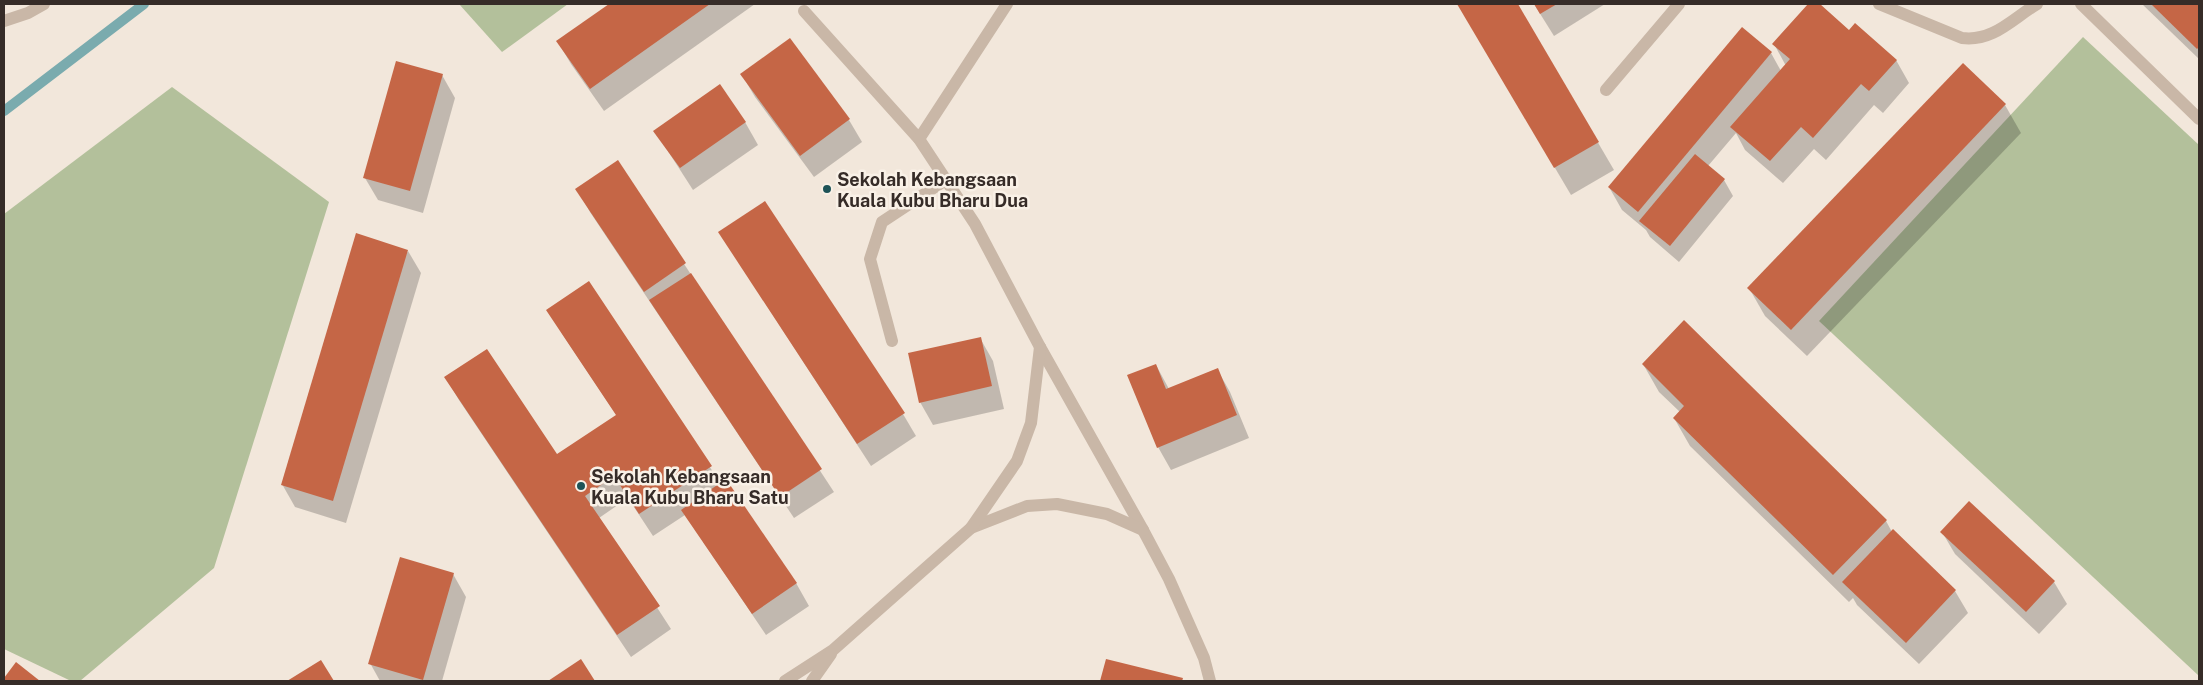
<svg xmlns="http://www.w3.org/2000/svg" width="2203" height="685" viewBox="0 0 2203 685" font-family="'Public Sans',sans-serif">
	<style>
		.green { fill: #b3c09b }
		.shadow { fill: #0003 }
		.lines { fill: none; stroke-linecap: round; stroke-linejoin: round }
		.stream { stroke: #7aabae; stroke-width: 10 }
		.building { fill: #c56646 }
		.lane { stroke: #c9b7a7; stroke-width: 12 }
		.street { stroke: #c9b7a7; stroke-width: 12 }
		.poi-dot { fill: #1e5357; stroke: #f9f1e7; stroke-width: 2 }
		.labels { text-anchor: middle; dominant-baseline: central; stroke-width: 5; stroke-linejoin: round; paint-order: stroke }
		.poi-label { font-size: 18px; font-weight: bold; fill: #362c28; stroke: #f9f1e7; text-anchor: start }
	</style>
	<rect width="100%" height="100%" fill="#f2e7db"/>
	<g class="green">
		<path d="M459,4H568L502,52Z"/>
		<path d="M2083,37L2199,145V676L1819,321Z"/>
		<path d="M172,87L329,202L214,568L80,681H71L4,649V214Z"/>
	</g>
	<g class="shadow">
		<path d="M611,4H755L604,111L571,64L558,42Z"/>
		<path d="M1458,4H1517L1614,170L1571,195Z"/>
		<path d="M1534,4H1605L1554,36Z"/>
		<path d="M1810,4H1818L1849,31L1896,60L1909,83L1883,113L1874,105L1826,160L1814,149L1783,183L1745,150L1736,133L1708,166L1724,180L1733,196L1679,262L1650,237L1646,230L1622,210L1609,187L1771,53L1781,71L1786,66L1774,44Z"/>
		<path d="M2142,4H2199V59Z"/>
		<path d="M442,75L455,98L423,213L378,200L365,178Z"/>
		<path d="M742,75L849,120L862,142L814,177L755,97Z"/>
		<path d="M2005,105L2021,133L1807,356L1765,316L1749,288Z"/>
		<path d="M745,122L758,145L693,190L655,131Z"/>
		<path d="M617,162L834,492L794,518L590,212L577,189Z"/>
		<path d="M719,232L903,414L916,436L871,466Z"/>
		<path d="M408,251L421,273L346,523L295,507L282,484Z"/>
		<path d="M588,283L721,484L796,583L809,606L766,635L685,515L653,536L628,498L599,518L671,629L631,657L459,400L446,378L557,456L617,416L561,332Z"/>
		<path d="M980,338L993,361L1004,409L933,425L920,402Z"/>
		<path d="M1643,364L1886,521L1892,532L1955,591L1968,613L1919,664L1857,605L1853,598L1849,602L1690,446L1674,418L1680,412L1659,392Z"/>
		<path d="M1156,365L1169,389L1217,369L1230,392L1249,438L1171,470L1158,447Z"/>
		<path d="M1942,532L2054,582L2067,604L2039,634L1955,554Z"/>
		<path d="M453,574L466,597L442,681H380L370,663Z"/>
		<path d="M1107,660L1182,679L1183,681H1102Z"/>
	</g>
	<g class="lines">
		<path class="stream" d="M4,111L144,4"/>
	</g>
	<g class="building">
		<path d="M609,4H710L590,89L556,41Z"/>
		<path d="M1457,4H1518L1599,142L1554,168Z"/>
		<path d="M1534,4H1557L1540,14Z"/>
		<path d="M1808,4H1820L1849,30L1855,23L1897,60L1869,91L1861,84L1813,138L1801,127L1770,161L1730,127L1790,59L1772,44Z"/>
		<path d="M2151,4H2199V47L2197,49Z"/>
		<path d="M1742,27L1772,52L1638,212L1608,187Z"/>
		<path d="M790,38L850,119L800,156L740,74Z"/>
		<path d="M396,61L443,74L410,191L363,178Z"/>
		<path d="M1963,63L2006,104L1791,330L1747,288Z"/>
		<path d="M720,84L746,122L680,168L653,131Z"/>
		<path d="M1695,154L1725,179L1670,246L1639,221Z"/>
		<path d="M618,160L686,263L644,292L575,189Z"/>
		<path d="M765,201L905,413L857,444L718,232Z"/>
		<path d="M356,233L408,250L333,501L281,485Z"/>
		<path d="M691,273L822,469L780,497L649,300Z"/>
		<path d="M589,281L712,466L639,514L614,476L585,496L660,606L617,635L444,377L487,349L557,454L616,415L546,310Z"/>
		<path d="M1684,320L1887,520L1833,575L1673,418L1684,406L1642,364Z"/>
		<path d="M981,337L992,386L919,403L908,353Z"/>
		<path d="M1156,364L1166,389L1218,368L1237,415L1157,448L1127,375Z"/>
		<path d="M726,479L797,583L752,614L681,510Z"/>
		<path d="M1969,501L2055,581L2026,612L1940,532Z"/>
		<path d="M1893,529L1956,590L1906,643L1842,582Z"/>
		<path d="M400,557L454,573L423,680L368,664Z"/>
		<path d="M581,659L595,681H548Z"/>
		<path d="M1106,659L1183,678L1182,681H1100Z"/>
		<path d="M321,660L334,681H287Z"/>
		<path d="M16,662L40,681H4V678Z"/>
	</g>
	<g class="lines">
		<g class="lane">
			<path d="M1879,4L1962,38C1993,42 2012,19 2037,4"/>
			<path d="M2081,4L2199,119"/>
			<path d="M4,21L28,13L44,4"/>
			<path d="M1606,90L1679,4"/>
			<path d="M892,341L870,259L882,222L947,179"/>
		</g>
		<g class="street">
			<path d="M804,11L919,139L975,224L1040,347L1143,530L1169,579L1204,658L1210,681"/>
			<path d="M919,139L1007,4"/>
			<path d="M971,528L1027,506L1057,504L1107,514L1143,530"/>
			<path d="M785,681L833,650L971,528L1017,461L1031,423L1040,347"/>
			<path d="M812,681L831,654"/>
		</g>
	</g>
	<g class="poi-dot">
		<circle cx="827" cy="189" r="5"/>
		<circle cx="581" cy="486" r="5"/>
	</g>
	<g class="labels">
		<g class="poi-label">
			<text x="837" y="179">Sekolah Kebangsaan<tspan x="837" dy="21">Kuala Kubu Bharu Dua</tspan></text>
			<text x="591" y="476">Sekolah Kebangsaan<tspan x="591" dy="21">Kuala Kubu Bharu Satu</tspan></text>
		</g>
	</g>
	<rect width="2203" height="685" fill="none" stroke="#362c28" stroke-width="10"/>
</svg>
